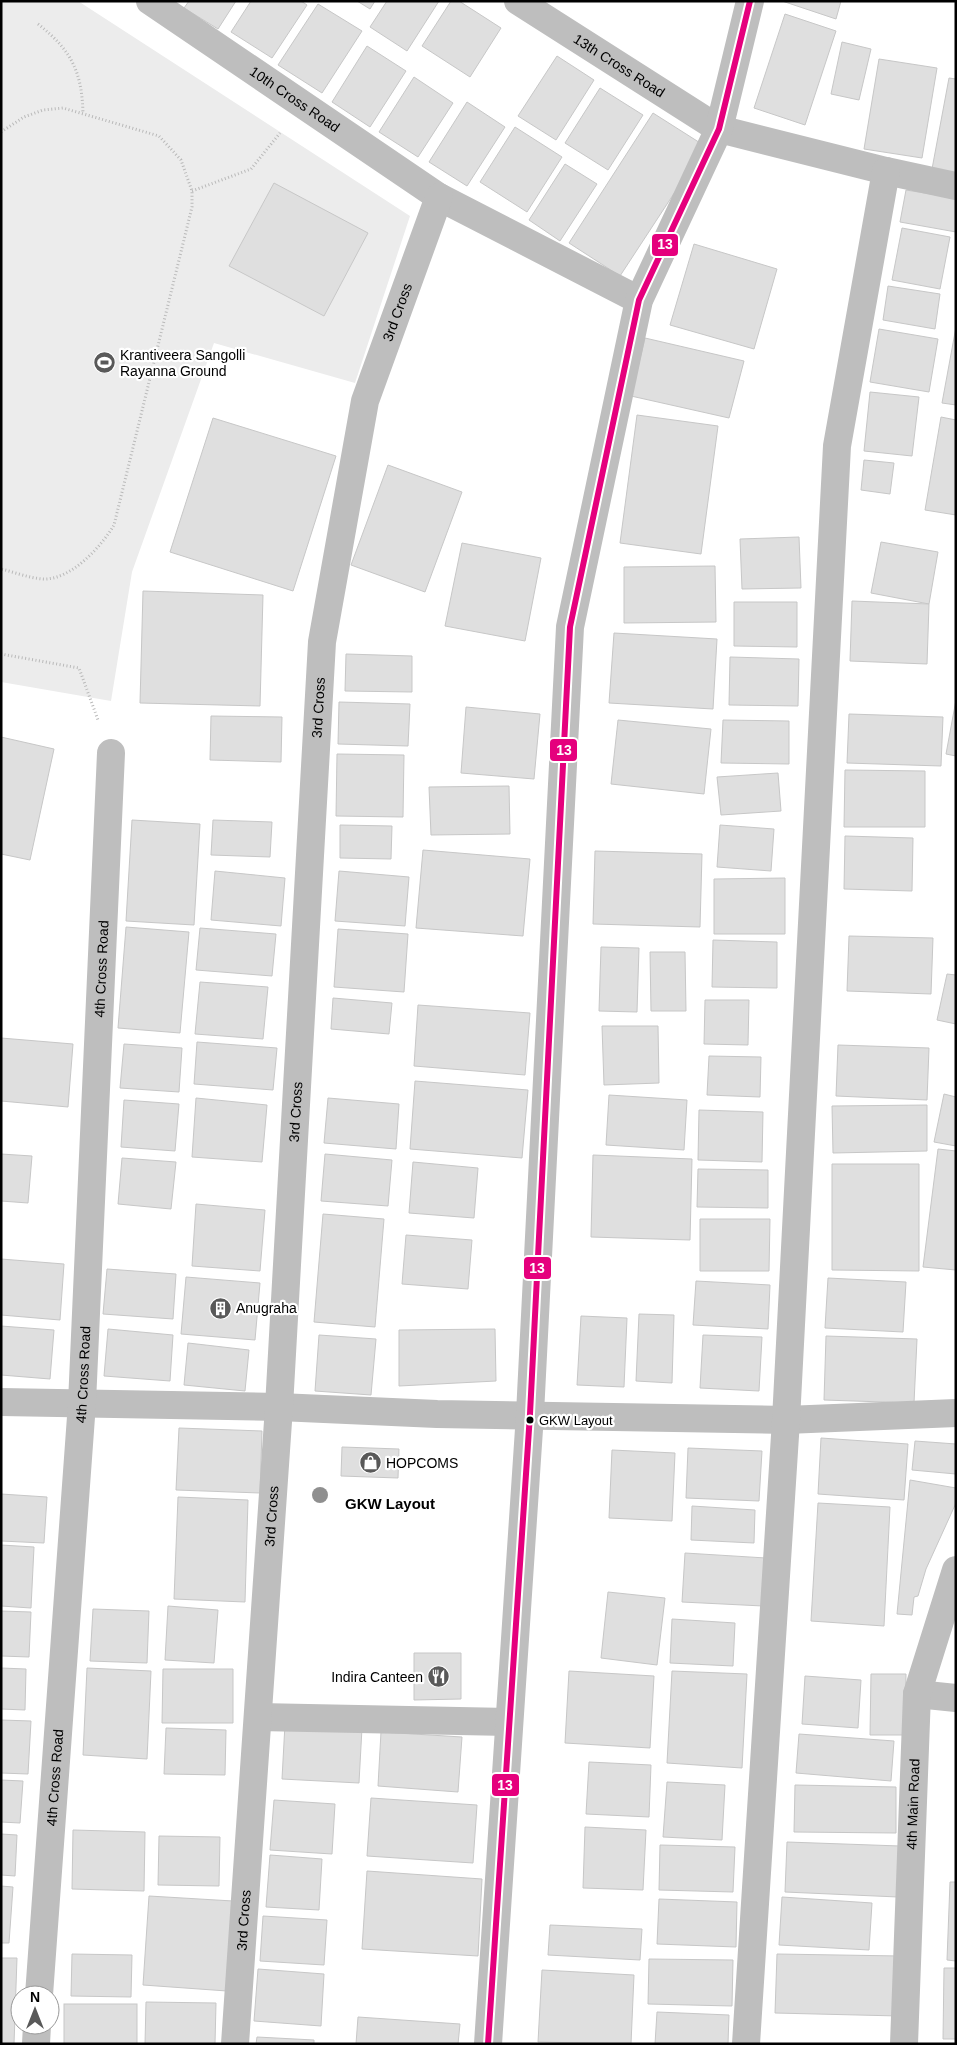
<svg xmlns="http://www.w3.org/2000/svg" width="957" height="2045" viewBox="0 0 957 2045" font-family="Arial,sans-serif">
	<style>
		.green { fill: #ececec }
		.building { fill: #dfdfdf; stroke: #c7c7c7 }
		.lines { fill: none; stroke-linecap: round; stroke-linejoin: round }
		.path { stroke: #b9b9b9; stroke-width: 3; stroke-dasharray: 1 2.5; stroke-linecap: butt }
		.minor { stroke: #bebebe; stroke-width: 28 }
		.bus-1-casing { stroke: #fff; stroke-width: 10 }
		.bus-1 { stroke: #e5007d; stroke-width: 6 }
		.tree { fill: #8f8f8f }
		.bus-dot { fill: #000; stroke: #fff; stroke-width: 2 }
		.labels { text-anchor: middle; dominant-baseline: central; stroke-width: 4.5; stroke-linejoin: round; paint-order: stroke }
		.bus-label { font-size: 13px; fill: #000; stroke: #fff; text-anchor: start }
		.street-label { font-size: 14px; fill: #000; stroke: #fff }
		.poi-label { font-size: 14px; fill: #000; stroke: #fff; text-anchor: start }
		.neighbourhood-label { font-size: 15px; font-weight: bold; fill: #000; stroke: #fff }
		.line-badge { stroke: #fff; stroke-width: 2 }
		.badge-label { font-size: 14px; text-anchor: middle; font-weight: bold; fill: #fff }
	</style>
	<rect width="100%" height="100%" fill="#fff"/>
	<path class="green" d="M1,1H78L410,216L355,383L214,343L132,572L111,701L1,682Z"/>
	<g class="building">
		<path d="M189,1H236L218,29L184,8Z"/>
		<path d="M251,1H301L307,5L272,58L231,32Z"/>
		<path d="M357,1H375L370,9Z"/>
		<path d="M387,1H439L407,51L370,27Z"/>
		<path d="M451,1H459L501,28L470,77L422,46Z"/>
		<path d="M782,1H841L836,19Z"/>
		<path d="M318,4L362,31L322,93L278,65Z"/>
		<path d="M785,14L836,31L805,125L754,108Z"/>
		<path d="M842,42L871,49L859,100L831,94Z"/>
		<path d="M367,46L406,71L370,127L332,102Z"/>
		<path d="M557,56L594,80L556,140L518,116Z"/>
		<path d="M879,59L937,68L922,158L864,149Z"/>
		<path d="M414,77L453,103L418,157L379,132Z"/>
		<path d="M949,78L956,79V173L932,169Z"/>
		<path d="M600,88L643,115L608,170L565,143Z"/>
		<path d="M467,102L505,127L467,186L429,162Z"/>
		<path d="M653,113L705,146L620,276L569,243Z"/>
		<path d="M515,127L562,157L527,212L480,182Z"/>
		<path d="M565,164L597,184L560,241L529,220Z"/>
		<path d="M274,183L368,233L324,316L229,266Z"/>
		<path d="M906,190L956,198V232L900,222Z"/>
		<path d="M902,228L950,237L940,289L892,280Z"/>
		<path d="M694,244L777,269L754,349L670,325Z"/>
		<path d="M888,286L940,294L935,329L883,320Z"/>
		<path d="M956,327V405L942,403Z"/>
		<path d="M879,329L938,339L929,392L870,382Z"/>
		<path d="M645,338L744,361L729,418L631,396Z"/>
		<path d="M870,392L919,397L912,456L864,451Z"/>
		<path d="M637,415L718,426L701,554L620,543Z"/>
		<path d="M941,417L956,420V515L925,510Z"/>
		<path d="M213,418L336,456L293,591L170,552Z"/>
		<path d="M864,460L894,463L890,494L861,490Z"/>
		<path d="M388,465L462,492L425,592L351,565Z"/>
		<path d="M799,537L801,588L742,589L740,539Z"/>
		<path d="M881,542L938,552L929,604L871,593Z"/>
		<path d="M462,543L541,558L525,641L445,626Z"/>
		<path d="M715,566L716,622L624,623V567Z"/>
		<path d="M143,591L263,595L260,706L140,703Z"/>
		<path d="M852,601L929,604L927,664L850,661Z"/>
		<path d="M734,602H797V647L734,646Z"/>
		<path d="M614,633L717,639L713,709L609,703Z"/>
		<path d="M346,654L412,656V692L345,691Z"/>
		<path d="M730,657L799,659L798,706L729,705Z"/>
		<path d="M956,700V756L946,754Z"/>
		<path d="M339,702L410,704L408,746L338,744Z"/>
		<path d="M466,707L540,714L534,779L461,773Z"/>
		<path d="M849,714L943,717L941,766L847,763Z"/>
		<path d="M211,716L282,717L281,762L210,760Z"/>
		<path d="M618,720L711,729L704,794L611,784Z"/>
		<path d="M723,720L789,721V764L721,763Z"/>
		<path d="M1,737L54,749L30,860L1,854Z"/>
		<path d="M337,754L404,755L403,817L336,816Z"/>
		<path d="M845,770L925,771V827H844Z"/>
		<path d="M778,773L781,811L721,815L717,777Z"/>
		<path d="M509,786L510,834L431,835L429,787Z"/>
		<path d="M132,820L200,824L194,925L126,921Z"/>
		<path d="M213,820L272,822L270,857L211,855Z"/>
		<path d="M340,825L392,826L391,859L340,858Z"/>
		<path d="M720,825L774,829L771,871L717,867Z"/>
		<path d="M845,836L913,838L912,891L844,889Z"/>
		<path d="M423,850L530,859L523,936L416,928Z"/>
		<path d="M595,851L702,854L700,927L593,924Z"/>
		<path d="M215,871L285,878L281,926L211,920Z"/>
		<path d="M339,871L409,877L405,926L335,921Z"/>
		<path d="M785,878V934H714V879Z"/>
		<path d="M126,927L189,932L180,1033L118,1028Z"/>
		<path d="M200,928L276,934L272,976L196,970Z"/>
		<path d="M338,929L408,934L404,992L334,987Z"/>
		<path d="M849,936L933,938L931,994L847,991Z"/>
		<path d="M713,940L777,942V988L712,987Z"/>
		<path d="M601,947L639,948L637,1012L599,1011Z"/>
		<path d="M650,952H685L686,1011H651Z"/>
		<path d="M947,974L956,975V1024L937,1020Z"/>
		<path d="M200,982L268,987L263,1039L195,1034Z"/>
		<path d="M333,998L392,1003L389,1034L331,1029Z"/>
		<path d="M705,1000H749L748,1045L704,1044Z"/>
		<path d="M418,1005L530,1013L525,1075L414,1066Z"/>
		<path d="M602,1026H658L659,1083L604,1085Z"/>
		<path d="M1,1038L73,1044L68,1107L1,1101Z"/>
		<path d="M197,1042L277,1048L273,1090L194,1084Z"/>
		<path d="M124,1044L182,1048L179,1092L120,1088Z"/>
		<path d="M838,1045L929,1048L927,1100L836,1096Z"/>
		<path d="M709,1056L761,1057L760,1097L707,1095Z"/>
		<path d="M415,1081L528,1090L522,1158L410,1149Z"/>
		<path d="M944,1094L956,1097V1146L934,1142Z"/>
		<path d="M609,1095L687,1100L684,1150L606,1145Z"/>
		<path d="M196,1098L267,1105L262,1162L192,1157Z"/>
		<path d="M328,1098L399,1104L396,1149L324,1143Z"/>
		<path d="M124,1100L179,1104L175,1151L121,1147Z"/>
		<path d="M927,1105V1151L833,1153L832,1106Z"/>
		<path d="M699,1110L763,1112L762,1162L698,1160Z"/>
		<path d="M938,1149L956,1151V1270L923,1267Z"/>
		<path d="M1,1154L32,1156L28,1203L1,1201Z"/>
		<path d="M325,1154L392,1160L388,1206L321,1201Z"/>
		<path d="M593,1155L692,1159L690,1240L591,1237Z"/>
		<path d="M122,1158L176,1162L171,1209L118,1204Z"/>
		<path d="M413,1162L478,1168L474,1218L409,1213Z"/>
		<path d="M832,1164H919V1271L832,1270Z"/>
		<path d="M698,1169L768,1170V1208L697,1207Z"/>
		<path d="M196,1204L265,1210L260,1271L192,1266Z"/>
		<path d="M323,1214L384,1219L375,1327L314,1322Z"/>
		<path d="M700,1219H770L769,1271H700Z"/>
		<path d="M406,1235L472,1240L468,1289L402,1284Z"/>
		<path d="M1,1259L64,1264L60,1320L1,1315Z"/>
		<path d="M107,1269L176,1274L173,1319L103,1314Z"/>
		<path d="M186,1277L260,1283L255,1340L181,1334Z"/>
		<path d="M828,1278L906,1282L903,1332L825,1328Z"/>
		<path d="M696,1281L770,1285L768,1329L693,1325Z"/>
		<path d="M639,1314L674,1315L672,1383L636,1381Z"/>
		<path d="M581,1316L627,1318L624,1387L577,1385Z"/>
		<path d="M1,1326L54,1330L50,1379L1,1375Z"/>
		<path d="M108,1329L173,1335L170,1381L104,1376Z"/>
		<path d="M495,1329L496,1381L399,1386V1330Z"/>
		<path d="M319,1335L376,1339L371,1395L315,1391Z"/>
		<path d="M703,1335L762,1337L759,1391L700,1388Z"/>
		<path d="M826,1336L917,1339L914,1403L824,1400Z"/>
		<path d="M188,1343L249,1350L245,1391L184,1385Z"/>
		<path d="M179,1428L262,1431L260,1493L176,1490Z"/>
		<path d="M821,1438L908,1444L904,1500L818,1494Z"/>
		<path d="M915,1441L956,1444V1474L912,1470Z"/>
		<path d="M342,1447L399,1449L398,1478L341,1476Z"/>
		<path d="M688,1448L762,1451L759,1501L686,1498Z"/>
		<path d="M612,1450L675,1453L672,1521L609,1518Z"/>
		<path d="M910,1480L956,1488V1503L926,1569L918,1596L914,1597L912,1615L897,1614Z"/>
		<path d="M1,1494L47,1497L44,1543L1,1541Z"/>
		<path d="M178,1497L248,1500L245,1602L174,1599Z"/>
		<path d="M818,1503L890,1507L884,1626L811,1621Z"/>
		<path d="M692,1506L755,1510L754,1543L691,1540Z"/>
		<path d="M1,1545L34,1547L31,1608L1,1606Z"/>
		<path d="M685,1553L766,1558L763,1606L682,1602Z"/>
		<path d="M608,1592L665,1598L657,1665L601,1658Z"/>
		<path d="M168,1606L218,1610L214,1663L165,1660Z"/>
		<path d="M93,1609L149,1611L147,1663L90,1661Z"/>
		<path d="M1,1611L31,1612L29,1657L1,1656Z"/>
		<path d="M672,1619L735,1623L733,1666L670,1663Z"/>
		<path d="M414,1653H461V1699L414,1700Z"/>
		<path d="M1,1668L26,1669L25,1710L1,1709Z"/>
		<path d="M87,1668L151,1671L147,1759L83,1755Z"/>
		<path d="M163,1669H233V1723H162Z"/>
		<path d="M569,1671L654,1676L650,1748L565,1743Z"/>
		<path d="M672,1671L747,1674L742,1768L667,1763Z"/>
		<path d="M871,1674H906L905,1735H870Z"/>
		<path d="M805,1676L861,1680L858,1728L802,1724Z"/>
		<path d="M1,1720L31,1721L28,1774L1,1773Z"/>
		<path d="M285,1724L362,1728L359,1783L282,1779Z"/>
		<path d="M166,1728L226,1730L225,1775L164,1774Z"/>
		<path d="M381,1732L462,1737L458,1792L378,1786Z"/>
		<path d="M799,1734L894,1741L891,1781L796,1773Z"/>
		<path d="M589,1762L651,1765L649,1817L586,1814Z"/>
		<path d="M1,1780L23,1781L20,1823L1,1822Z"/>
		<path d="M667,1782L725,1785L722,1840L663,1837Z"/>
		<path d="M795,1785L896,1787V1833L794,1832Z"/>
		<path d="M371,1798L477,1805L473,1863L367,1856Z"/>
		<path d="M274,1800L335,1804L332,1854L270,1850Z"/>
		<path d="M585,1827L646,1830L643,1890L583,1888Z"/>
		<path d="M73,1830L145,1832L144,1891L72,1889Z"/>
		<path d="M1,1834L17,1835L15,1876L1,1875Z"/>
		<path d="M159,1836L220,1837L219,1886L158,1885Z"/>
		<path d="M787,1842L900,1846L898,1897L785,1892Z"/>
		<path d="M660,1845L735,1847L733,1892L659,1890Z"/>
		<path d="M270,1855L322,1859L319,1910L266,1907Z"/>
		<path d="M367,1871L482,1879L478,1956L362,1949Z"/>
		<path d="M950,1882H956V1961L947,1960Z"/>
		<path d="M1,1886L13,1887L9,1943H1Z"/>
		<path d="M149,1896L233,1901L227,1991L143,1985Z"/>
		<path d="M782,1897L872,1903L869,1950L779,1945Z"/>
		<path d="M659,1899L737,1902L736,1947L657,1944Z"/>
		<path d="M263,1916L327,1920L324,1965L260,1961Z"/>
		<path d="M550,1925L642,1929L640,1960L548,1955Z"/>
		<path d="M72,1954L132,1955L131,1997L71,1996Z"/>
		<path d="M777,1954L900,1956L899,2016L775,2013Z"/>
		<path d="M1,1958H17L14,2044H1Z"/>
		<path d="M649,1959L733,1960L732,2006L648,2004Z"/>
		<path d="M944,1968H956V2039H943Z"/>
		<path d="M258,1969L324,1974L321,2026L254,2021Z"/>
		<path d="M542,1970L634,1975L631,2044L538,2042Z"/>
		<path d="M146,2002L216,2003L215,2044H145Z"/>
		<rect x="64" y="2004" width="73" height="40"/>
		<path d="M657,2012L729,2015L728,2044H655Z"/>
		<path d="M358,2017L460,2024L458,2044H356Z"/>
		<path d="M257,2037L314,2040V2044H256Z"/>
	</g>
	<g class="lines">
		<g class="path">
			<path d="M38,24C71,50 82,71 83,114"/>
			<path d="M1,132L24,117L43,110L63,108L159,136L181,160L192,191V207L114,525C101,547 71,580 43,579C29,578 14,572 1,569"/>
			<path d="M192,191L251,169L280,133"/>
			<path d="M1,654L79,668L98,720"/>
		</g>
		<g class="minor">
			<path id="s1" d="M150,1L439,197L639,300"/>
			<path id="s2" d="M518,1L719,129L886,171L956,186"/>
			<path d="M1,1402L279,1407L437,1414L786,1420L956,1413"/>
			<path d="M917,1694L956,1698"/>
			<path d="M258,1717L509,1722"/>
			<path id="s3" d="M39,1995L82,1403L111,753"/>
			<path d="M36,2044L37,2025"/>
			<path id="s4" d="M235,2044L279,1407L322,642L365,401L439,197"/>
			<path d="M488,2044L530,1414L570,627L639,300L719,129L750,1"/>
			<path d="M746,2044L786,1420L837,446L886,171"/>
			<path id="s5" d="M904,2044L917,1694L956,1570"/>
		</g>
		<defs>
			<path id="bus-1" d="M488,2044L530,1414L570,627L639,300L719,129L750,1"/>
		</defs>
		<use href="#bus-1" class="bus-1-casing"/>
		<use href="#bus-1" class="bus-1"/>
	</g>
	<circle class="tree" cx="320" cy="1495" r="8"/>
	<defs>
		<symbol id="stadium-disc" viewBox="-11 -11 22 22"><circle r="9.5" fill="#595959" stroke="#fff"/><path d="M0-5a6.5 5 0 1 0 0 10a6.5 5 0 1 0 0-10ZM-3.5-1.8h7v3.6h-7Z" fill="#fff"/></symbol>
		<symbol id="building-disc" viewBox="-11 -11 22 22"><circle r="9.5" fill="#595959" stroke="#fff"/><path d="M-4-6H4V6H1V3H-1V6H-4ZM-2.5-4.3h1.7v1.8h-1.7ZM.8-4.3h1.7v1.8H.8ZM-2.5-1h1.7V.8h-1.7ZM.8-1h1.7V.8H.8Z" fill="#fff"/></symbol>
		<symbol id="shop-disc" viewBox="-11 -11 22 22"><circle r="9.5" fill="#595959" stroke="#fff"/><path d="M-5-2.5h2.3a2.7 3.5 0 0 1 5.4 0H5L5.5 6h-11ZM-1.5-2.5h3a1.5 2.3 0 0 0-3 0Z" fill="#fff"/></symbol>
		<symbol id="restaurant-disc" viewBox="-11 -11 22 22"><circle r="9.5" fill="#595959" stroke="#fff"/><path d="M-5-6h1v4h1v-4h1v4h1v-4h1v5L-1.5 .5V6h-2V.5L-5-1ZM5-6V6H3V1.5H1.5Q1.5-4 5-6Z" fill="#fff"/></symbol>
	</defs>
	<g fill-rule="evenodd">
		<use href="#stadium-disc" x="92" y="350" width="25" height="25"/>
		<use href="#building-disc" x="208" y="1296" width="25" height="25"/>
		<use href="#shop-disc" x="358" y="1450" width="25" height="25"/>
		<use href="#restaurant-disc" x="426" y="1664" width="25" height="25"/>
	</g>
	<circle class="bus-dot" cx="530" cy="1420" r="4.5"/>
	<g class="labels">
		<g class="bus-label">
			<text x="539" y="1420">GKW Layout</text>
		</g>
		<g class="street-label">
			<text stroke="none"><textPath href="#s2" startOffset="120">13th Cross Road</textPath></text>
			<text stroke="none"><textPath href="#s1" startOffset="175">10th Cross Road</textPath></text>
			<text stroke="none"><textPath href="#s4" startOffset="1744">3rd Cross</textPath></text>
			<text stroke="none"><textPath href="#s4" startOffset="1339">3rd Cross</textPath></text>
			<text stroke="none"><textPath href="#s3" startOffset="1028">4th Cross Road</textPath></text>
			<text stroke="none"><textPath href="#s4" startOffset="934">3rd Cross</textPath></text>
			<text stroke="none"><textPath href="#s3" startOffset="622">4th Cross Road</textPath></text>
			<text stroke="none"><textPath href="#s4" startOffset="529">3rd Cross</textPath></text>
			<text stroke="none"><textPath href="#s3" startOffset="218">4th Cross Road</textPath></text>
			<text stroke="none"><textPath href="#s5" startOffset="240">4th Main Road</textPath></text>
			<text stroke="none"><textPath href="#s4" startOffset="124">3rd Cross</textPath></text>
		</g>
		<g class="poi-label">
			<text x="120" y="355">Krantiveera Sangolli<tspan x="120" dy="16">Rayanna Ground</tspan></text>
			<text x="236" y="1308">Anugraha</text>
			<text x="386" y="1463">HOPCOMS</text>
			<text x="423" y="1677" text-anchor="end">Indira Canteen</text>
		</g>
		<g class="neighbourhood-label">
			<text x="390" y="1503">GKW Layout</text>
		</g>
	</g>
	<g class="line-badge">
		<rect x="651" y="233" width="28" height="24" rx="5" fill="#e5007d"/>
		<rect x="549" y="738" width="29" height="24" rx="5" fill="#e5007d"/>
		<rect x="523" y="1256" width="29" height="24" rx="5" fill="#e5007d"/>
		<rect x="491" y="1773" width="29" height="24" rx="5" fill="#e5007d"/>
	</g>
	<g class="badge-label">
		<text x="665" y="249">13</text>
		<text x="564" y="755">13</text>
		<text x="537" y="1273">13</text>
		<text x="505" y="1790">13</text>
	</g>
	<rect width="957" height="2045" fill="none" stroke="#000000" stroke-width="5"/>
	<g transform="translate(35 2010)"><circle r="24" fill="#ffffff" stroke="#999999"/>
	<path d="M0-4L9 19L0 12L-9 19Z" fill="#595959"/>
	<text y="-8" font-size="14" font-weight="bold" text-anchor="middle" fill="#000000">N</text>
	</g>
</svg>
